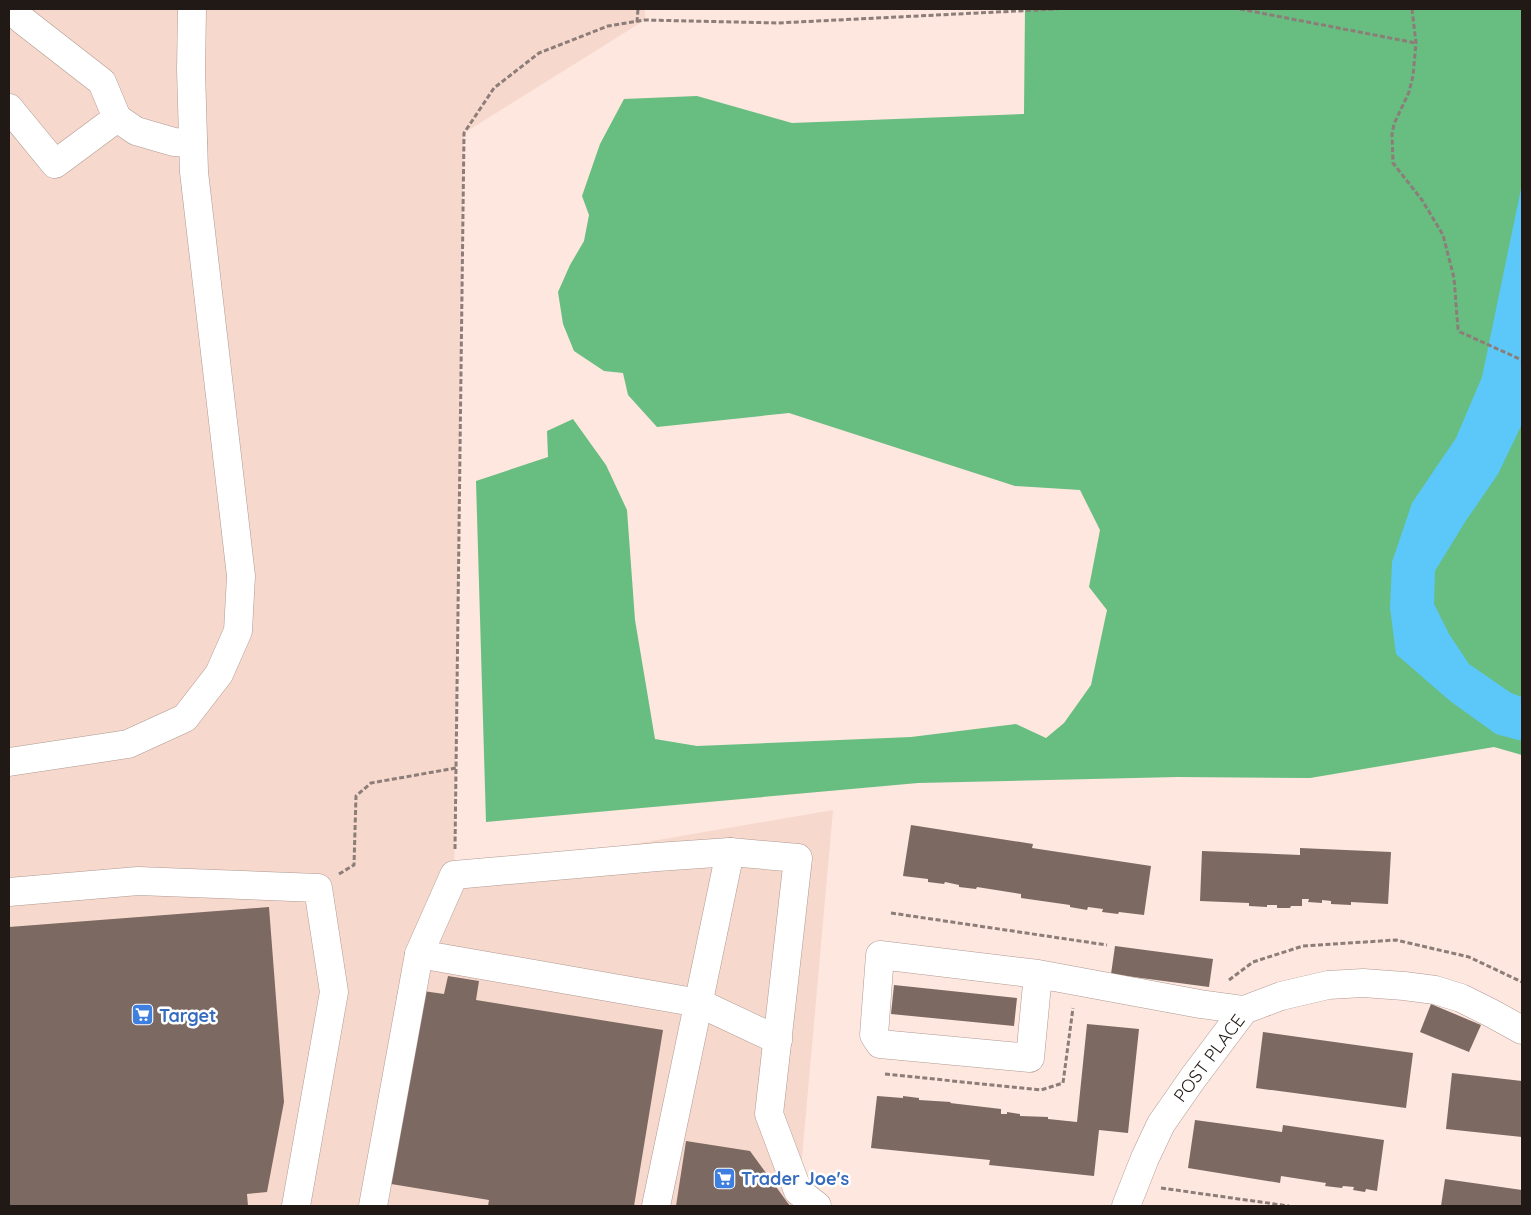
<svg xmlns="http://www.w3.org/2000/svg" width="1531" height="1215" viewBox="0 0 1531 1215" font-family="Quicksand,sans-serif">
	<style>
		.built { fill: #f6d8cd }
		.forest { fill: #68bd80 }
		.water { fill: #5cc8fa }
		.building { fill: #7c6961 }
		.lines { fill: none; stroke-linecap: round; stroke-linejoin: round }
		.minor-casing { stroke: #af9a92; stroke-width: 29 }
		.path { stroke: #8c7d78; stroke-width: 3; stroke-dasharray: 5 2.5; stroke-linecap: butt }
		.minor { stroke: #fff; stroke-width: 28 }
		.labels { text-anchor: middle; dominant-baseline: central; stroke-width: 5; stroke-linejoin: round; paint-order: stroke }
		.shop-label { font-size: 18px; font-weight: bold; fill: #366cbe; stroke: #fff; text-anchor: start }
		.street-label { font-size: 18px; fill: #211916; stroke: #fff }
	</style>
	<rect width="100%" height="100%" fill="#fde7df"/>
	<path class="built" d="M9,9H645V20L464,133L454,875L833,810L799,1191L828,1206H9Z"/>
	<path class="forest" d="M1025,9H1522V755L1494,747L1310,778L1177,777L918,783L486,822L476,481L548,457L547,431L573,419L606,465L627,510L635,620L655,739L697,746L911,737L1016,724L1046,738L1064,723L1091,685L1107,610L1089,587L1100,530L1080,490L1015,486L789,413L657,427L628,395L623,373L604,371L574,351L563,324L558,292L570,265L584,241L589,215L582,196L600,144L624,99L697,96L792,123L1024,114Z"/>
	<path class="water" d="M1522,184V424L1498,474L1465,522L1435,571L1434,604L1449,634L1469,664L1511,693L1522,697V741L1496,734L1450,701L1396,654L1390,608L1392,562L1412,503L1456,438L1482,377Z"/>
	<g class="building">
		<path d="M911,825L1033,844L1032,848L1151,866L1144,915L1119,912L1118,914L1102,912L1103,909L1088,907L1087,910L1070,907V905L1021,898V894L977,887L976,889L959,887V885L945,882L944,884L928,882V879L903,876Z"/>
		<path d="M1300,848L1391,852L1388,904L1351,902V905L1331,904V901L1322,900V903L1308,902L1309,899H1302V906H1291L1290,908H1277V905H1267V907L1249,906V903L1200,901L1202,851L1300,855Z"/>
		<path d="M269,907L284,1102L267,1192L247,1194L248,1206H9V927Z"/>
		<path d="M1115,946L1213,959L1209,987L1111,974Z"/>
		<path d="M448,976L479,981L476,1000L663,1030L634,1206H488L489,1200L385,1183L416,990L444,994Z"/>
		<path d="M894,985L1017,998L1014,1026L891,1014Z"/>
		<path d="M1431,1004L1481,1025L1469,1052L1420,1032Z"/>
		<path d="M1087,1024L1139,1029L1128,1133L1099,1130L1094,1176L989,1165L990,1160L871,1148L877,1096L903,1098V1096L919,1098V1100L951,1102L950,1103L1001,1109V1114H1007V1112L1020,1114V1116L1048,1117V1119L1077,1122Z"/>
		<path d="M1263,1032L1413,1053L1406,1108L1256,1088Z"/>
		<path d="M1452,1073L1522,1081V1137L1446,1129Z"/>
		<path d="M1195,1120L1282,1132L1283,1125L1384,1140L1377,1191L1366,1189L1365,1192L1353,1190L1354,1187L1343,1186L1342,1188L1325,1186L1326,1183L1281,1176L1280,1183L1188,1168Z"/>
		<path d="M686,1141L750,1151L790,1206H676Z"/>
		<path d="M1445,1179L1522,1190V1206H1441Z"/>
	</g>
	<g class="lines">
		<defs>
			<g id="minor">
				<path d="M17,9L21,19L102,82L117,118"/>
				<path d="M9,108L55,164L117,118L136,131L174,142L193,143"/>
				<path d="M9,762L128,744L185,718L219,674L238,631L241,576L194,172L191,70L192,9"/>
				<path d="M9,892L138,881L318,888L334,992L296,1206"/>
				<path d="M419,954L699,1003L778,1040"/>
				<path d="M1038,974L1030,1058L880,1044L874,1035L880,955L1038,974L1200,1004L1244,1010"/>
				<path d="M373,1206L419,954L454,875L657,857L730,852L798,858L769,1114L798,1191L817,1206"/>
				<path d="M656,1206L730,852"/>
				<path d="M1126,1206L1145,1158L1161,1124L1193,1078L1244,1010L1281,996L1328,985L1363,983L1404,986L1435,990L1461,998L1491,1013L1522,1030"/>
			</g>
		</defs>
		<use href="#minor" class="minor-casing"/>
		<g class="path">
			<path d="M1240,9L1416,43"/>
			<path d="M1412,9L1416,43L1413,76L1409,92L1394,124L1392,134L1393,163L1422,200L1443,235L1454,278L1458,329L1460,332L1522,360"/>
			<path d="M637,22L638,9"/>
			<path d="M455,849L464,133L494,88L539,53L608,26L645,20L778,23L1057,9"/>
			<path d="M339,874L354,865L356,796L371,783L456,768"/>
			<path d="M891,913L1107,945"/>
			<path d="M1229,980L1253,962L1303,946L1396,940L1469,957L1522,982"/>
			<path d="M885,1074L1041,1090L1063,1083L1073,1008"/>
			<path d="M1161,1188L1289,1206"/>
		</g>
		<use href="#minor" class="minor"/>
	</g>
	<defs>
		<symbol id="supermarket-square" viewBox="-11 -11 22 22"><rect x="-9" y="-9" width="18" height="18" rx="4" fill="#3f7fe0" stroke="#fff"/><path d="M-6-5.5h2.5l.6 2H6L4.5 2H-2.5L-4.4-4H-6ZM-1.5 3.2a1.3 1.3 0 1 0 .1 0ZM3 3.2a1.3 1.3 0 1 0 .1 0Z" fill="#fff"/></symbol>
	</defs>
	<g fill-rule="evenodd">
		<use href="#supermarket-square" x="130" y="1002" width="25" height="25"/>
		<use href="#supermarket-square" x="712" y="1166" width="25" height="25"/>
	</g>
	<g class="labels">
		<g class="shop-label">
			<text x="159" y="1015">Target</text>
			<text x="741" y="1178">Trader Joe's</text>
		</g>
		<g class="street-label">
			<text transform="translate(1209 1058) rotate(-53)">POST PLACE</text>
		</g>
	</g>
	<rect width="1531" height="1215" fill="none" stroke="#211916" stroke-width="20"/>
</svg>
